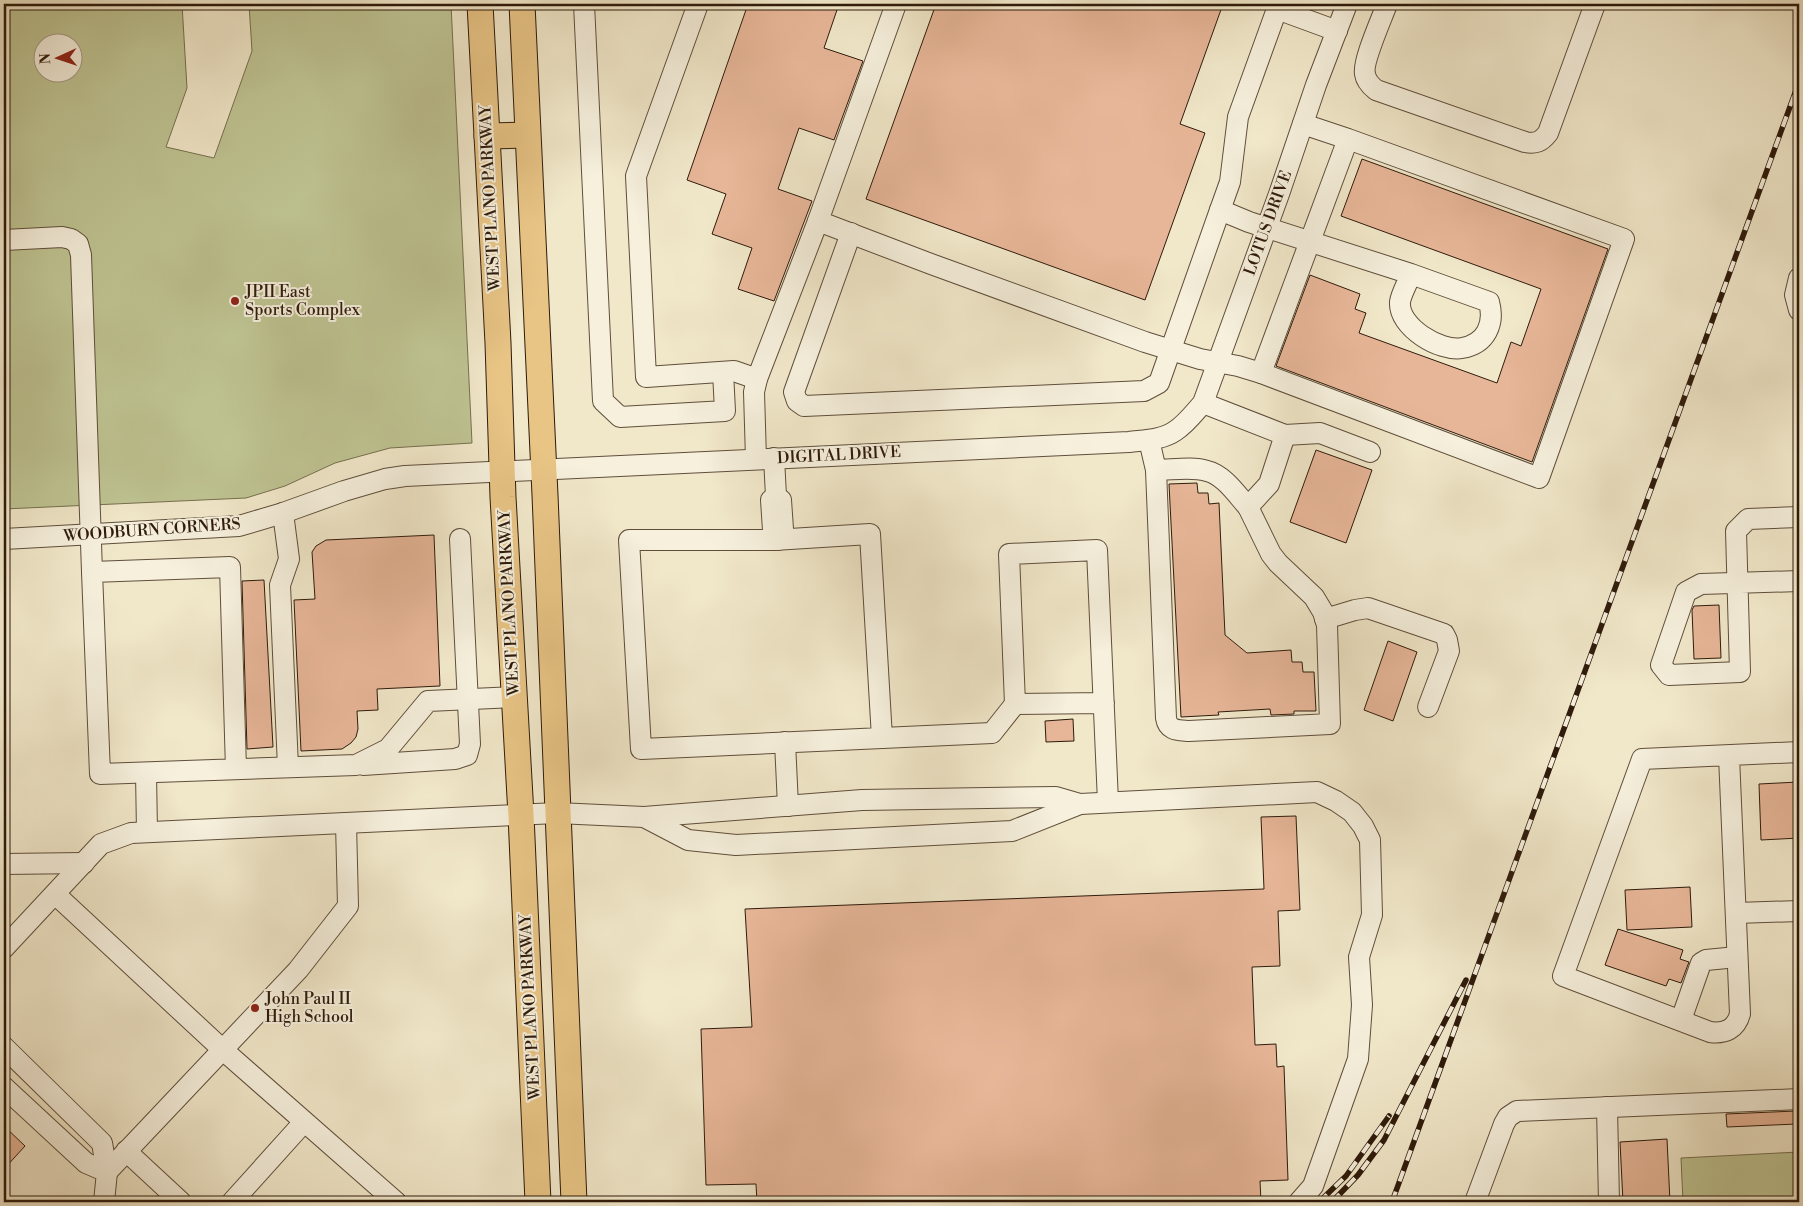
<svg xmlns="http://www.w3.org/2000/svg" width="1803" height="1206" viewBox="0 0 1803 1206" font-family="'Libre Bodoni',serif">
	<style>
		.green { fill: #bfc493; stroke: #766f4f; fill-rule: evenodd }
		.building { fill: #e7b698; stroke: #2e1a0b }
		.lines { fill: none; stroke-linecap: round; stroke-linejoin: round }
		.minor-casing { stroke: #5f4e3b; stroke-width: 22 }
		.major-casing { stroke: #2e1a0b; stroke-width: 27 }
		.minor { stroke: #f6f0dd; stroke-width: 20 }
		.major { stroke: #e8c485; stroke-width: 25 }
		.rail-casing { stroke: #2e1a0b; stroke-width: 5.5 }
		.rail { stroke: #f6f0dd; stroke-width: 4; stroke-dasharray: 11; stroke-linecap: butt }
		.poi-dot { fill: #8f2418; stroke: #f6f0dd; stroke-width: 2 }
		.labels { text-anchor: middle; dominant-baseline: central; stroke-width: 4; stroke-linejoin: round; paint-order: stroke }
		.street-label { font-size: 16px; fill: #2e1a0b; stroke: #f6f0dd }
		.poi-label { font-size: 16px; fill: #2e1a0b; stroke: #f6f0dd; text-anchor: start }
	</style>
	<rect width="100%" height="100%" fill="#f1e8ca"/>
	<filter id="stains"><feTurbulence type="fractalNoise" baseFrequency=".004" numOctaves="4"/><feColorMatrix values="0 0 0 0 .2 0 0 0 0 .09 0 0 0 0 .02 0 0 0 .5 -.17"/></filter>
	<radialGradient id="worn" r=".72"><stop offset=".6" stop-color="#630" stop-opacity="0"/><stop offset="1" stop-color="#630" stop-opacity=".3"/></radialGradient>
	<g class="green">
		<path d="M4,4H182L187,88L166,147L214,158L252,51L249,4H451L472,443L390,448L335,463L285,486L246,498L4,509ZM42,42H72V72H42Z"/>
		<path d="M1799,1152V1202H1683L1681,1158Z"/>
	</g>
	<g class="building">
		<path d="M748,4H839L824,48L863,61L834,140L799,128L778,189L812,201L774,301L738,289L752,248L712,234L726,194L687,180Z"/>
		<path d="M936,4H1223L1180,124L1205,133L1145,300L866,199Z"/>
		<path d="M1362,159L1608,249L1532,462L1276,366L1310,275L1360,294L1355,309L1366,313L1359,333L1497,383L1511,342L1521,346L1541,289L1341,216Z"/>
		<path d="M1316,450L1372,470L1346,543L1290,522Z"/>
		<path d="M1197,483L1198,493H1208L1209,504L1219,503L1225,635L1247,653L1291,650L1292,662H1302L1303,672H1314L1316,711H1294V714L1271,715L1270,709L1218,712L1219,715L1181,717L1169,484Z"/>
		<path d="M434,535L440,686L377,689L378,710L357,711L358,729L356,737L351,743L342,749L301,751L294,600L315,599L312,552L316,546L326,540Z"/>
		<path d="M264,580L273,747L247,749L242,581Z"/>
		<path d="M1719,605L1721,658L1694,659L1692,610L1694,606Z"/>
		<path d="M1388,641L1417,652L1393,721L1364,710Z"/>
		<path d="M1073,719L1074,741L1046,742L1045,721Z"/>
		<path d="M1799,782V838L1761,840L1759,784Z"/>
		<path d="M1296,816L1300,910L1278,911L1280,966L1252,967L1255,1045L1276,1044L1277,1067L1284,1066L1288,1180L1260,1181L1261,1202H757L756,1184L706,1185L701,1029L752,1027L745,909L1264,889L1261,817Z"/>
		<path d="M1690,887L1692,927L1627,930L1625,890Z"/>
		<path d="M1618,929L1683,950L1680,959L1689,962L1681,983L1669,979L1666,986L1605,965Z"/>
		<path d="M1796,1111L1797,1124L1727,1127L1726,1114Z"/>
		<path d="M4,1126L25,1146L4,1169Z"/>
		<path d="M1667,1139L1670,1202H1623L1620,1142Z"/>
	</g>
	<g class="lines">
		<defs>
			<g id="minor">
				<path d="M584,4L603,401L620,417L725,411L723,372"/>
				<path d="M698,4L636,176L646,377L734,371L757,379"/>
				<path d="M1387,4C1382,18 1362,62 1365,74C1366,81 1371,86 1376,90L1525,142C1536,144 1541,142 1548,133L1595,4"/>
				<path d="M1303,124L1348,139L1624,239L1539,478L1261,373L1348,139"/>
				<path d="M1220,210L1249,222L1411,274L1489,302C1495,324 1486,344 1462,348C1440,352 1398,327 1400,302C1401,294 1408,282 1411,274"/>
				<path d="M818,221L896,4"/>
				<path d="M851,233L794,392L797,401L804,406L1144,391L1159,383L1220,210L1230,182L1238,117L1277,9L1337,31"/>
				<path d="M4,240L62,237L71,239L78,244L81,255L92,572"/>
				<path d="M1799,278L1795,295L1799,310"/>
				<path d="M1203,403L1285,435L1320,433L1370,452"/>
				<path d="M1149,440L1156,470C1172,470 1192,466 1207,471C1224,475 1237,495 1248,507L1269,484L1285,435"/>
				<path d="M774,458L776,496"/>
				<path d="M756,459L754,392L757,379L818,221L931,264L1145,342L1200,359L1238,366L1261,373"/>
				<path d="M1156,470L1166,718C1168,731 1178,730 1189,731L1330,724L1327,625L1323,612L1314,597L1278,563L1271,554L1248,507"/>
				<path d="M776,496L781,500L783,529L778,540L773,530L771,500Z"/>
				<path d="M283,513L289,559L280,585L288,767"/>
				<path d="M1799,517L1748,519L1736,531L1740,672L1669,675L1661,665L1686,592L1701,584L1799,581"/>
				<path d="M4,539L239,526L283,513L344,491L385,479L405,476L1129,442C1144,440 1162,440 1175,431C1186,424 1194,413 1203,403L1279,194L1316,85L1347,4"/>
				<path d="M1325,619L1355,610L1368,608L1444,634L1447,640L1449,651L1428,707"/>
				<path d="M1104,703L1015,704L1009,554L1097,550L1108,802"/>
				<path d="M882,738L870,534L774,540H629L641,749C758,744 875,738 992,733L1015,704"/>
				<path d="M785,742L788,806"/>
				<path d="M1729,756L1740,1014C1736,1029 1725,1034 1710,1032L1563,976L1642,759L1799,752"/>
				<path d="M363,765L455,759L467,755L470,744L460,539"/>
				<path d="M236,769L230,567L92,572L100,774L356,765L388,749L428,701L514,697"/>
				<path d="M146,773L147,832"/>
				<path d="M644,817L862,800L1056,797L1080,804"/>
				<path d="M4,864L84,863"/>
				<path d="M55,894L223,1050L396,1202"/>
				<path d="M1736,913L1799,911"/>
				<path d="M4,948L101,844L131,833L557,813L644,817L688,840L736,845L1012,831L1080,804L1317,792L1336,801L1352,812L1363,826L1370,840L1372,915L1359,957L1362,1005L1358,1059L1313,1186L1299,1202"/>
				<path d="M1681,1020L1701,963L1706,960L1737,957"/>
				<path d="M4,1047L102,1143L107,1172L104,1202"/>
				<path d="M4,1087L86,1163L107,1172"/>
				<path d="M1607,1107L1609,1202"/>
				<path d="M126,1151L181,1202"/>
				<path d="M107,1172L298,970L348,906L346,823"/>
				<path d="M232,1202L304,1122"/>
				<path d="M1475,1202L1504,1124L1508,1117L1517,1111L1799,1099"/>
			</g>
			<g id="major">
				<path d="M480,4L498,343L503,497L521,815L538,1202"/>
				<path d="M522,4L545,495L574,1202"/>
				<path d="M487,136L527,135"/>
			</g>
		</defs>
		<use href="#minor" class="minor-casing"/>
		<use href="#major" class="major-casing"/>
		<use href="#minor" class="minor"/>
		<use href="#major" class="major"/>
		<defs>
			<g id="rail">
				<path d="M1319,1202L1346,1176L1389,1116"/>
				<path d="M1332,1202L1358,1175L1384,1140L1466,980"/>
				<path d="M1392,1202L1799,82"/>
			</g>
		</defs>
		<use href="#rail" class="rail-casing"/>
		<use href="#rail" class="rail"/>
	</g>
	<g class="poi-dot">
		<circle cx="235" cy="301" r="5"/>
		<circle cx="255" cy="1008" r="5"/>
	</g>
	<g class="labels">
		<g class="street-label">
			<text transform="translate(490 198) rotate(-93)">WEST PLANO PARKWAY</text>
			<text transform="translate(1268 223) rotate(-70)">LOTUS DRIVE</text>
			<text transform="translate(839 455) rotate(-3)">DIGITAL DRIVE</text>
			<text transform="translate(152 530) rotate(-4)">WOODBURN CORNERS</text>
			<text transform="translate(509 603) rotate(-93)">WEST PLANO PARKWAY</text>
			<text transform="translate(530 1007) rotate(-93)">WEST PLANO PARKWAY</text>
		</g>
		<g class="poi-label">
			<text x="245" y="292">JPII East<tspan x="245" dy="18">Sports Complex</tspan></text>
			<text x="265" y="999">John Paul II<tspan x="265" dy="18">High School</tspan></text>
		</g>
	</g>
	<rect width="1803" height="1206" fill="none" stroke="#f1e8ca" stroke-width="20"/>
	<rect x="5" y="5" width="1793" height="1196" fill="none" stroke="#2e1a0b" stroke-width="2.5"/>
	<rect x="10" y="10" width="1783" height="1186" fill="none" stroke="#2e1a0b"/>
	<g transform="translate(58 58) rotate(267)"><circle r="24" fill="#f6f0dd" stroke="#a69a89"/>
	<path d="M0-4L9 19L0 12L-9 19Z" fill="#8f2418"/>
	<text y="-8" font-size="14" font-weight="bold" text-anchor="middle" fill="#2e1a0b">N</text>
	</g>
	<rect width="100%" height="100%" filter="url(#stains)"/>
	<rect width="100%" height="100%" fill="url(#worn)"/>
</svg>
